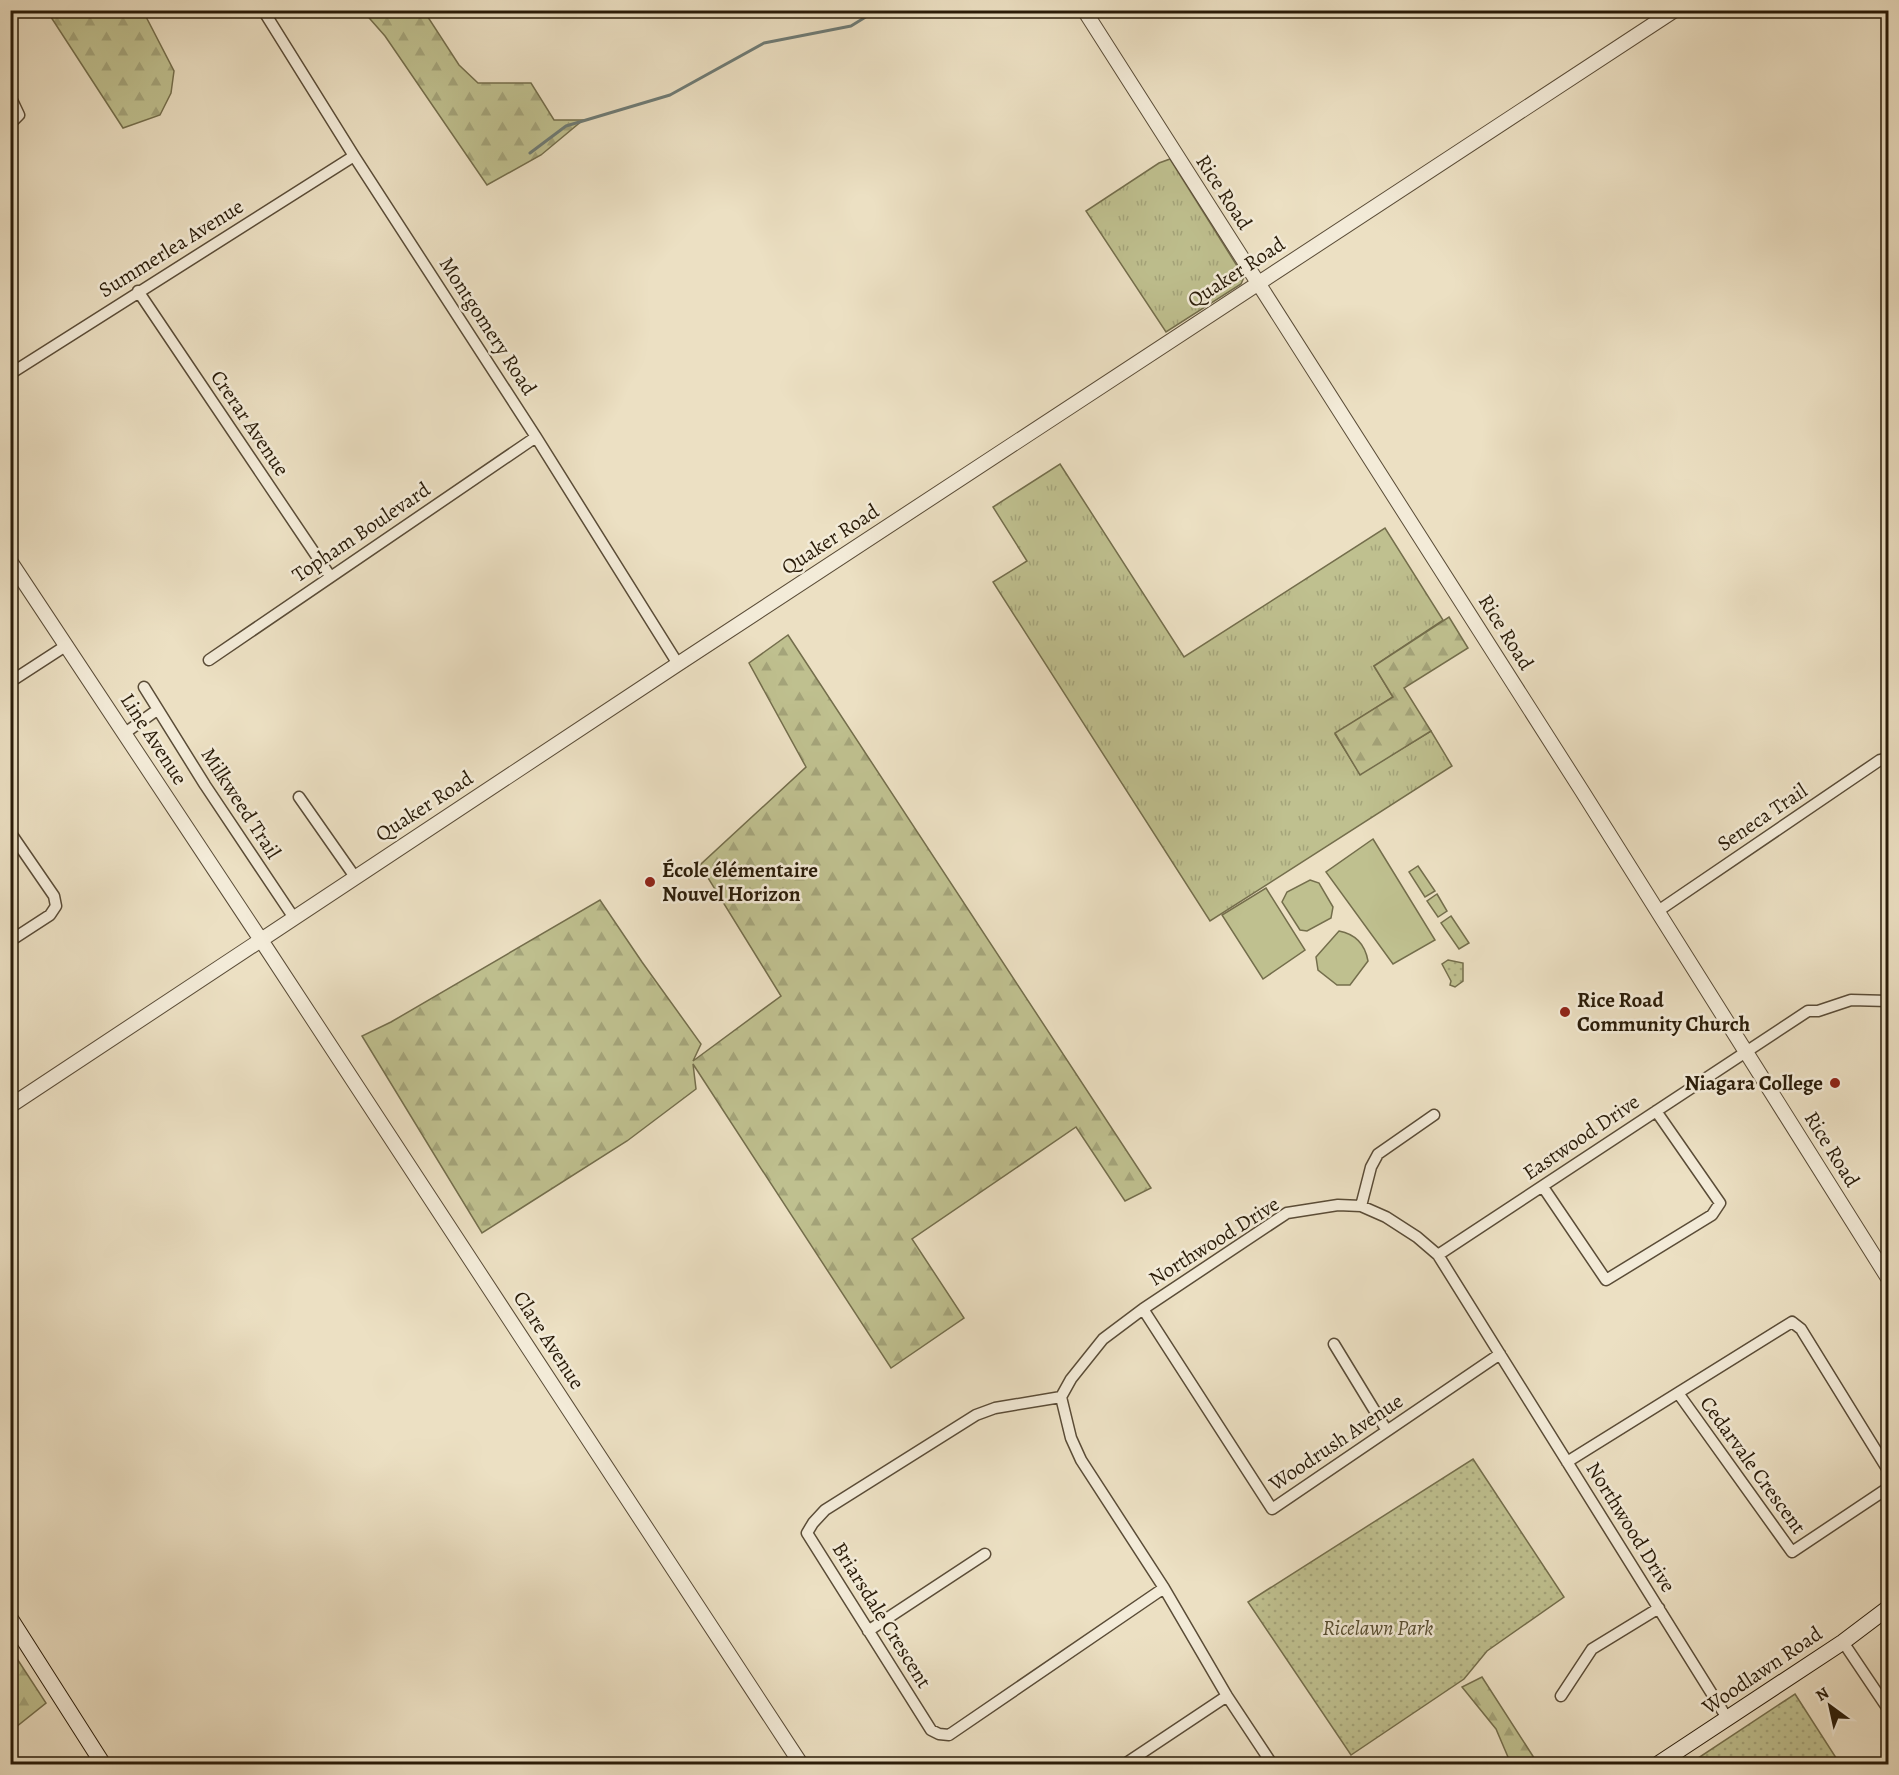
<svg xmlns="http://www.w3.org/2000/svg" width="1899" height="1775" font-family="Alegreya,serif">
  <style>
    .grass { fill: url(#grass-tufts); stroke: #746e4c; stroke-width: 1.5 }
    .forest { fill: url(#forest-firs); stroke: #746e4c; stroke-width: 1.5 }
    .park { fill: url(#park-dots); stroke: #746e4c; stroke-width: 1.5 }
    .pitch { fill: #bfc08f; stroke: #746e4c; stroke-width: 1.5 }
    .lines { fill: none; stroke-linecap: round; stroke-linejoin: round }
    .stream { stroke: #6e7b75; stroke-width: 3 }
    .minor-casing { stroke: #5a4c37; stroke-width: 13 }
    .tertiary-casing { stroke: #5a4c37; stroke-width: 16 }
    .secondary-casing { stroke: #291b08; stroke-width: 17 }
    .minor { stroke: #f3ebd8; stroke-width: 10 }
    .tertiary { stroke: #f3ebd8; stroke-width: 14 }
    .secondary { stroke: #f3ebd8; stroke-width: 15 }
    .poi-dot { fill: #8f2418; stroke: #f3ebd8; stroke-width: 2 }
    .labels { text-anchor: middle; stroke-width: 5; stroke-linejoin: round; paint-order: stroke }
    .street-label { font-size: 21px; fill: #291b08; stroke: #f3ebd8 }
    .poi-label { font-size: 21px; font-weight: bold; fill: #291b08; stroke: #f3ebd8; text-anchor: start }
    .park-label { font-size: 21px; font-style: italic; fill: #564d30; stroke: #f3ebd8 }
  </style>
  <defs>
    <pattern id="grass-tufts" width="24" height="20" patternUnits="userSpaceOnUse" patternTransform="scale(1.5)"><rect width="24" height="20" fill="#bfc08f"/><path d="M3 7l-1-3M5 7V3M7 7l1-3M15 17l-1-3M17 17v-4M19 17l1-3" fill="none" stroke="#a4a47a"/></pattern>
    <pattern id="forest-firs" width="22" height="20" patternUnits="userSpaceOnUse" patternTransform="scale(1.5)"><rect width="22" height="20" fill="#bfc08f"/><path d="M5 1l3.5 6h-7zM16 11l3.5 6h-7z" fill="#a4a47a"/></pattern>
    <pattern id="park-dots" width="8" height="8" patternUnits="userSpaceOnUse" patternTransform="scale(1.5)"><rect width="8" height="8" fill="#bfc08f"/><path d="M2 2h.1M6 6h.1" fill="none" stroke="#a4a47a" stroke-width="1.8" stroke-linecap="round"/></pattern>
  </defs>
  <rect width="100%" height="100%" fill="#ece0c3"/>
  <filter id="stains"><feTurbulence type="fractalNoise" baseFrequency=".00333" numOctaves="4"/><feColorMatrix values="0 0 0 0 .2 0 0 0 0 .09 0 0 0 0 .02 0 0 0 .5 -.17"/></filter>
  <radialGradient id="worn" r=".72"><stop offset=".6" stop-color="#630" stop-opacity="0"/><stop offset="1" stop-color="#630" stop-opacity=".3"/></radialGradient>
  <path class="grass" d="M 1170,159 L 1244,277 L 1241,284 L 1166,332 L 1086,211 L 1159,163 Z
    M 1060,464 L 1184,657 L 1385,528 L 1443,620 L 1374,666 L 1393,697 L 1335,734 L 1360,774 L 1431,731 L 1452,766 L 1210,921 L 993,582 L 1027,561 L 993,507 Z"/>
  <path class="forest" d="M 47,11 L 143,11 L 174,71 L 171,93 L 160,115 L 123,128 Z
    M 363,11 L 424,11 L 459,65 L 478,83 L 531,83 L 554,120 L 583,120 L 541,155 L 487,185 L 385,36 Z
    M 1449,617 L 1468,648 L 1404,688 L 1431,731 L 1360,775 L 1335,733 L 1393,697 L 1374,666 Z
    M 788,635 L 1151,1188 L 1125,1201 L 1076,1127 L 912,1239 L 964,1318 L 891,1368 L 693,1064 L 696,1089 L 627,1141 L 482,1233 L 362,1036 L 391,1022 L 600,900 L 642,962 L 701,1044 L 693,1061 L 781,996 L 700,865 L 806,767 L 749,663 Z
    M 10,1648 L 46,1703 L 11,1731 L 10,1731 Z
    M 1482,1677 L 1538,1764 L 1511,1764 L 1496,1729 L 1462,1687 Z"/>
  <path class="park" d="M 1448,960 L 1463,963 L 1463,981 L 1455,987 L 1450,985 L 1451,981 L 1442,964 Z
    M 1473,1459 L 1564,1597 L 1487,1651 L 1464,1679 L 1351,1755 L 1248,1602 Z
    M 1795,1694 L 1840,1764 L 1689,1764 Z"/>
  <path class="pitch" d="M 1373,839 L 1435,940 L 1393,964 L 1326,872 Z
    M 1418,866 L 1435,891 L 1425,897 L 1409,872 Z
    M 1310,880 L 1319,883 L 1333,907 L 1331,918 L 1307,931 L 1300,930 L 1282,902 L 1287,892 Z
    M 1266,888 L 1305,950 L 1263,979 L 1222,915 Z
    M 1437,894 L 1447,911 L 1438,917 L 1427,901 Z
    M 1451,916 L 1469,943 L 1459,949 L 1441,923 Z
    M 1339,931 C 1355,934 1365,944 1368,961 L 1350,985 L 1337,985 L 1318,970 L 1316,957 Z"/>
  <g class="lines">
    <path class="stream" d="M 530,153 L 566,126 L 670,95 L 764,43 L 851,26 L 877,10"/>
    <g class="minor-casing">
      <path id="minor" d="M 263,10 L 354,156 L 536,437 L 678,664
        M 10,96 L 19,115 L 10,124
        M 138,291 L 330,576
        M 10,374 L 354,156
        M 209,660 L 536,437
        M 10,682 L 67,645
        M 144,687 L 205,785 L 294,918
        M 125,733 L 157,710
        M 299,797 L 355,877
        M 10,832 L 54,896 L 56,906 L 50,915 L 10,941
        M 1658,911 L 1880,760 L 1888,758
        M 1543,1187 L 1606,1280 L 1712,1215 L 1720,1203 L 1656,1111
        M 1361,1206 L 1371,1167 L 1378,1154 L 1434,1115
        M 1438,1255 L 1808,1011 L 1818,1011 L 1851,1000 L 1888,1001
        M 1143,1309 L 1272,1509 L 1500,1354
        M 1334,1344 L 1387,1431
        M 1678,1393 L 1792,1552 L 1888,1488
        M 1061,1397 L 995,1408 L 976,1415 L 825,1510 L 813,1523 L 807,1533 L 931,1730 L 939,1734 L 949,1735 L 1164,1588
        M 1567,1462 L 1792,1322 L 1801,1329 L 1888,1470
        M 868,1631 L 985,1554
        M 1843,1642 L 1888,1709
        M 1561,1696 L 1592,1649 L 1659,1608
        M 1125,1764 L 1227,1696
        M 1272,1764 L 1227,1696 L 1164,1588 L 1081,1460 L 1071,1438 L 1061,1397 L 1071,1379 L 1103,1339 L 1143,1309 L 1287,1213 L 1338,1205 L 1361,1206 L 1386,1217 L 1417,1237 L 1438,1255 L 1727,1718"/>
    </g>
    <g class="tertiary-casing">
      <path id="tertiary" d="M 1084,10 L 1582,791 L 1888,1278
        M 10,561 L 261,940 L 801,1764
        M 10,1106 L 678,664 L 1675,10"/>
    </g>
    <g class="secondary-casing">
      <path id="secondary" d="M 10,1618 L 103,1764
        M 1658,1764 L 1843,1642 L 1888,1608"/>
    </g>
    <use href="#minor" class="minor"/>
    <use href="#tertiary" class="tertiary"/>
    <use href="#secondary" class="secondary"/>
  </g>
  <g class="poi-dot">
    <circle cx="650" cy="882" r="6"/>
    <circle cx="1565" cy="1012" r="6"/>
    <circle cx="1835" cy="1083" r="6"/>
  </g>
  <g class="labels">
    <g class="street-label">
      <text transform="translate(1224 192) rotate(57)" y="7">Rice Road</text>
      <text transform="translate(171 248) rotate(-32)" y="7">Summerlea Avenue</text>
      <text transform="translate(1236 272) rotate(-33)" y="7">Quaker Road</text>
      <text transform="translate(488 326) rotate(57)" y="7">Montgomery Road</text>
      <text transform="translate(250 423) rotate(56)" y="7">Crerar Avenue</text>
      <text transform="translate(361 532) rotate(-34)" y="7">Topham Boulevard</text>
      <text transform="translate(830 539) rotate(-33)" y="7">Quaker Road</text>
      <text transform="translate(1506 632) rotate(58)" y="7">Rice Road</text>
      <text transform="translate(154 739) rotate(57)" y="7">Line Avenue</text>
      <text transform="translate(241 803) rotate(57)" y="7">Milkweed Trail</text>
      <text transform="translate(424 806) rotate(-33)" y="7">Quaker Road</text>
      <text transform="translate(1762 817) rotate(-34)" y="7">Seneca Trail</text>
      <text transform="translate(1581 1137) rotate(-34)" y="7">Eastwood Drive</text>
      <text transform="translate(1832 1149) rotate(58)" y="7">Rice Road</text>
      <text transform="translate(1214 1241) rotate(-32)" y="7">Northwood Drive</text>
      <text transform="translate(549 1340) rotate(57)" y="7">Clare Avenue</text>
      <text transform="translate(1336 1442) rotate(-34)" y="7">Woodrush Avenue</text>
      <text transform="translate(1753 1465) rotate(54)" y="7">Cedarvale Crescent</text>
      <text transform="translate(1631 1527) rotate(58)" y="7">Northwood Drive</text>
      <text transform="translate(882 1615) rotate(58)" y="7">Briarsdale Crescent</text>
      <text transform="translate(1762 1670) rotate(-34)" y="7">Woodlawn Road</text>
    </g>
    <g class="poi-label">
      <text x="662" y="877">École élémentaire<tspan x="662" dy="24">Nouvel Horizon</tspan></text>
      <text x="1577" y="1007">Rice Road<tspan x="1577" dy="24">Community Church</tspan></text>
      <text x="1823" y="1090" text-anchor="end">Niagara College</text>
    </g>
    <g class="park-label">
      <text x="1378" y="1635">Ricelawn Park</text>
    </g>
  </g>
  <rect width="1899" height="1775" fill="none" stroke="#ece0c3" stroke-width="36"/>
  <rect x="12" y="12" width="1875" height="1751" fill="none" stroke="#291b08" stroke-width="3"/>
  <rect x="18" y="18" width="1863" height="1739" fill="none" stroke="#291b08" stroke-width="1.5"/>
  <g transform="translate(1830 1706) rotate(327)" stroke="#f3ebd8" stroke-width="4.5" paint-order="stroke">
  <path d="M0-4.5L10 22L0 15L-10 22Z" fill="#291b08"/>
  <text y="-9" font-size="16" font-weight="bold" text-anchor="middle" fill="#291b08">N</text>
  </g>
  <rect width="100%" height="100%" filter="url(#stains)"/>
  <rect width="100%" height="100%" fill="url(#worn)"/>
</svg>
